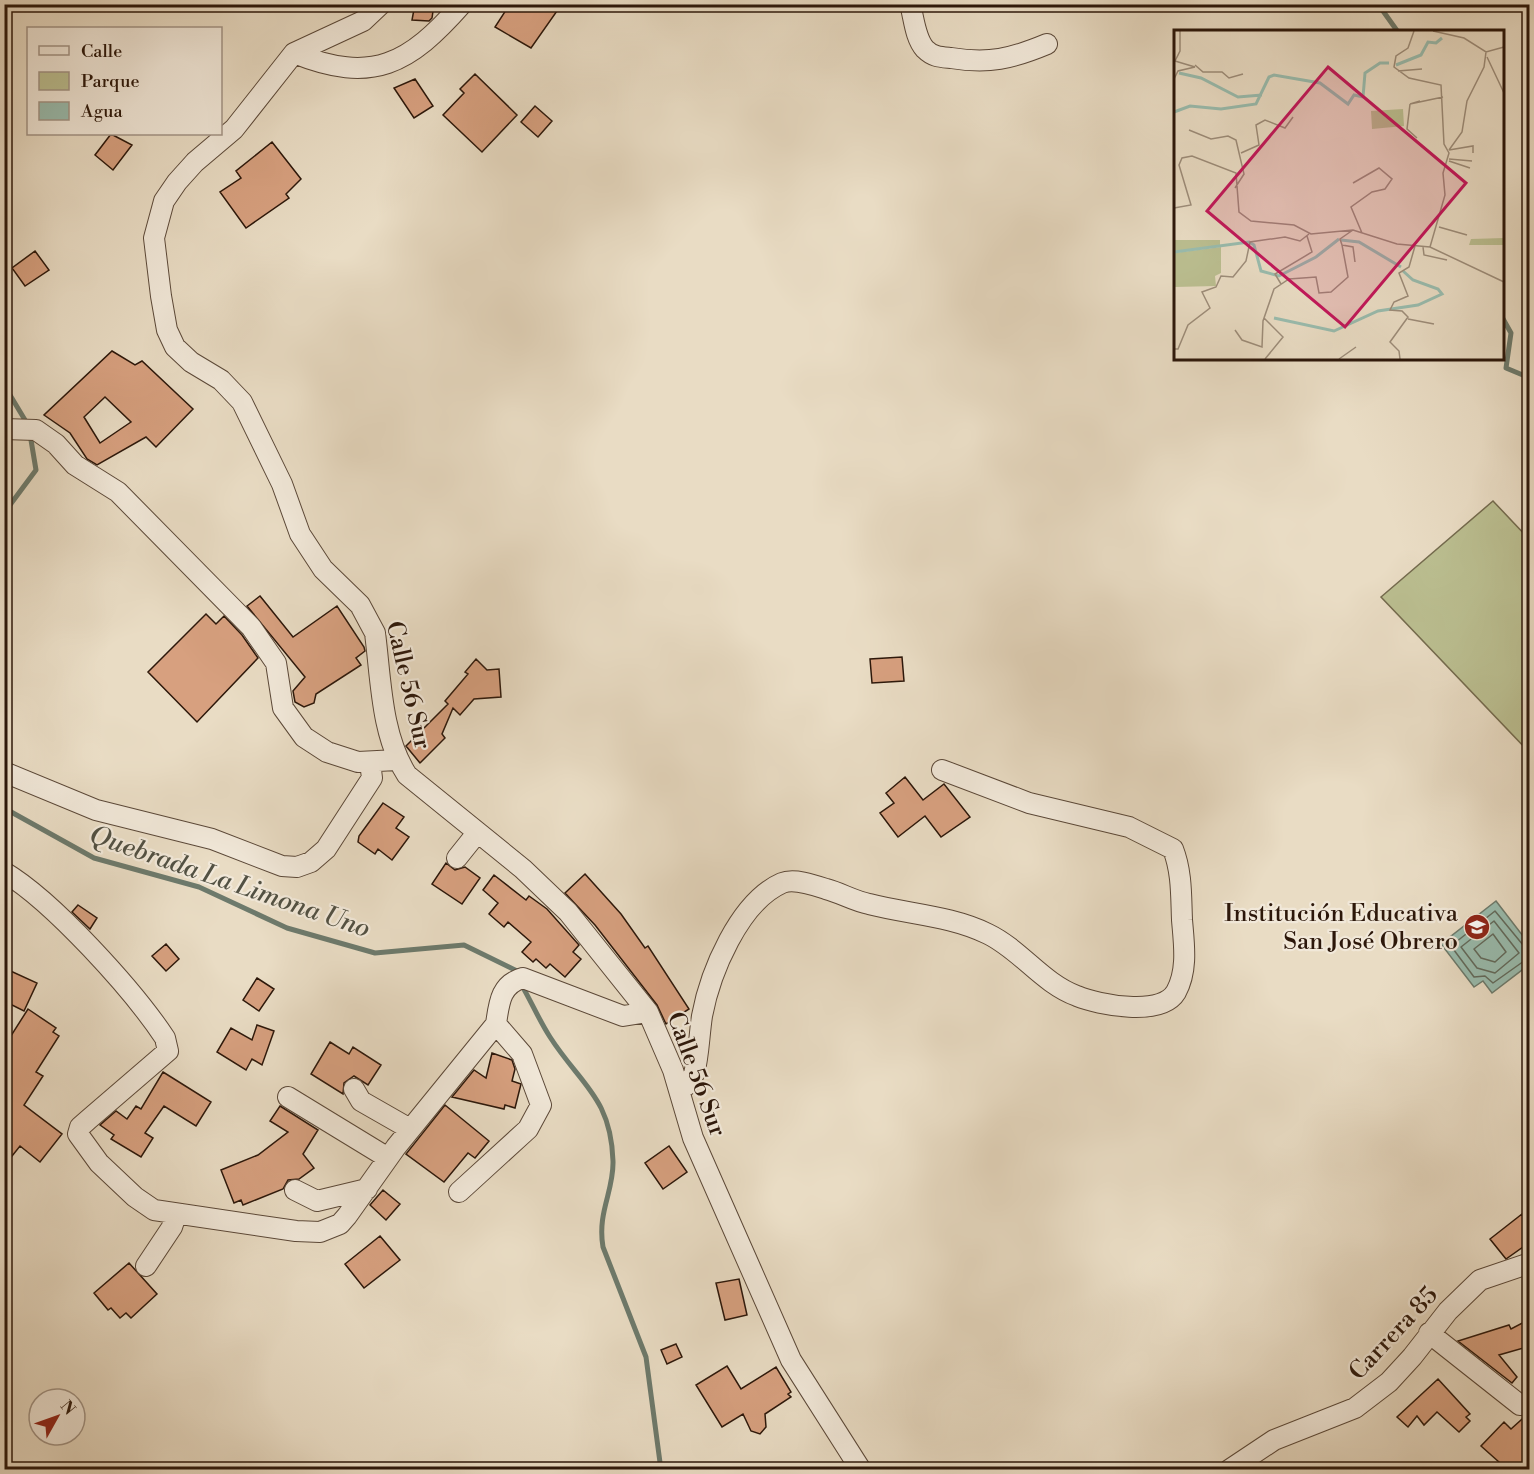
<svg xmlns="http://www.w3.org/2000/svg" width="1534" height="1474" font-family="'Libre Bodoni',serif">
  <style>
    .green { fill: #bbbf91; stroke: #746b4e; stroke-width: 1.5 }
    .water { fill: #99bcae; stroke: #6d7a6c; stroke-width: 1.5 }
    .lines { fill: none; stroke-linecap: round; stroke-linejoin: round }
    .shore { stroke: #626a5c; stroke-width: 1.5 }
    .stream { stroke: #6d7a6c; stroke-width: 5 }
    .building { fill: #d7a07f; stroke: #2c170a; stroke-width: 1.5; fill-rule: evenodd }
    .minor-casing { stroke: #5b4838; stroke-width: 22 }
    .minor { stroke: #f1e8d9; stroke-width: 20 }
    .labels { text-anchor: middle; stroke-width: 4.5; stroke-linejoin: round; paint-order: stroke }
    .street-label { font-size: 24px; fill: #2c170a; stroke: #f1e8d9 }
    .poi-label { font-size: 24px; fill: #2c170a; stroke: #f1e8d9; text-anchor: end }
    .water-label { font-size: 26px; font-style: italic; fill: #525143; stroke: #f1e8d9 }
    .inset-river { fill: none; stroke: #99bcae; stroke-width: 3 }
    .inset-road { fill: none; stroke: #9d8d7a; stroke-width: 1.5 }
    .view { fill: #c2185b; fill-opacity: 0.15; stroke: #c2185b; stroke-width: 3 }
    .inset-edge { fill: none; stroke: #2c170a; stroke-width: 3 }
  </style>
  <rect width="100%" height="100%" fill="#e9dcc4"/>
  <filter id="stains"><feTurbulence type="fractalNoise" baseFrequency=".00333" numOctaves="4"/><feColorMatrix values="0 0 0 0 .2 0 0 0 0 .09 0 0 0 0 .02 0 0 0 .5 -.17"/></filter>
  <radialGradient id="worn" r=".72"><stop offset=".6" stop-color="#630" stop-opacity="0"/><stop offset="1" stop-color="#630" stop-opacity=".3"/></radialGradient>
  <path class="green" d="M 1493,501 L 1529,539 L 1529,752 L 1381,597 Z"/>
  <path class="water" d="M 1496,901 L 1529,944 L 1530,964 L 1492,993 L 1483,981 L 1474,987 L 1441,944 Z"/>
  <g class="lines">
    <path class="shore" d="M 1494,921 L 1519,953 L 1495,973 L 1477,968 L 1461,947 Z
      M 1493,934 L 1506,952 L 1495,962 L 1481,958 L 1474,949 Z
      M 1530,947 L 1523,945 L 1495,911 L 1451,946 L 1474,977 L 1485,976 L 1493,983 L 1524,961 L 1530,960"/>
    <path class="stream" d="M 1378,4 L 1398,32
      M 1502,317 L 1511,333 L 1506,368 L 1530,378
      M 4,385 L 28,425
      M 4,513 L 36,470 L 30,434
      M 4,808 L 94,858 L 199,887 L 287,928 L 375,953 L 464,945 L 517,971
      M 521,984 C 531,1001 539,1020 550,1037 C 580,1084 611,1097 613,1161 C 614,1191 597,1212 603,1247 L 646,1357 L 661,1470"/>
  </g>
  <path class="building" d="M 415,4 L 434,4 L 432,18 L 429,21 L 412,20 Z
    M 510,4 L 547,4 L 557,11 L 531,48 L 495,27 Z
    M 475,74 L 517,115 L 482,152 L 443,115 L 464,93 L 460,89 Z
    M 415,79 L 433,106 L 414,118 L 394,88 Z
    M 535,106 L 552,121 L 538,137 L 521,122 Z
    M 111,134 L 132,145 L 113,170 L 95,155 Z
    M 272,142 L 301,179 L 286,194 L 289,198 L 246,228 L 220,192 L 241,178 L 236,171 Z
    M 35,251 L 49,270 L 25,286 L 12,268 Z
    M 112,351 L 135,365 L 142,361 L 193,409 L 156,447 L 146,437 L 97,465 L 87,459 L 70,433 L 44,415 ZM 105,397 L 131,422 L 100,443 L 84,417 Z
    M 260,596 L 293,637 L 337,606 L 364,647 L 365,651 L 356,658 L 361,665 L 316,694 L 314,703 L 304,707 L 295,702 L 293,691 L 305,677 L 247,606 Z
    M 206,614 L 216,624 L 224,616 L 242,635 L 258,658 L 197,722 L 148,672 Z
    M 902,657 L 904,681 L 872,683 L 870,659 Z
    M 476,659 L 487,670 L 499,669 L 501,697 L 474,699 L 460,715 L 453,708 L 442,734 L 445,738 L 420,763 L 406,746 L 448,704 L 445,701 L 468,674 L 465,672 Z
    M 905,777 L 923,800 L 944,784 L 970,817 L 941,837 L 925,816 L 898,837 L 880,813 L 894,803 L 886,793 Z
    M 383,803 L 404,817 L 396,828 L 409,837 L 392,860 L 378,849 L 375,854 L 358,842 L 359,836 Z
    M 446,863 L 455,870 L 465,867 L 480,878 L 462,904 L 432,884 Z
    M 585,874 L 621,914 L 645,948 L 648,946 L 689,1009 L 666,1024 L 657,1005 L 595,925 L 565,893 Z
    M 494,875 L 526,900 L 529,896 L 547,909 L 579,945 L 573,952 L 581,959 L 565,977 L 550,964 L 546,968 L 536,959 L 533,962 L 522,952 L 531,942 L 508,922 L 504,927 L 489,914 L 498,903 L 483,890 Z
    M 78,905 L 97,918 L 90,929 L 72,912 Z
    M 166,944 L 179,959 L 166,971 L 152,956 Z
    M 4,968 L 37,983 L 24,1011 L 4,1001 Z
    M 257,978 L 274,989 L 259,1011 L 243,1000 Z
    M 28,1009 L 56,1028 L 53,1032 L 59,1036 L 36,1072 L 43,1076 L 24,1105 L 62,1134 L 40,1162 L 20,1146 L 4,1166 L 4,1036 L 9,1039 Z
    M 257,1025 L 274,1031 L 262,1065 L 252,1059 L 246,1070 L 217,1052 L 231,1028 L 252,1040 Z
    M 330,1042 L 349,1054 L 353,1047 L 381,1065 L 368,1085 L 354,1076 L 344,1083 L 343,1094 L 311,1074 Z
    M 492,1053 L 512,1060 L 515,1069 L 512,1081 L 521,1084 L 515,1108 L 505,1105 L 504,1109 L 452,1097 L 474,1070 L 486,1078 Z
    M 163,1072 L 211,1102 L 196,1126 L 164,1106 L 145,1133 L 153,1138 L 141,1157 L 111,1139 L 114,1135 L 100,1125 L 116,1111 L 127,1119 L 136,1106 L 141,1109 Z
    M 445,1105 L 489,1141 L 475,1158 L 468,1153 L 444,1182 L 406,1154 Z
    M 280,1106 L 318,1130 L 303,1154 L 314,1168 L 299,1179 L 288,1180 L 283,1189 L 243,1205 L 241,1200 L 234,1203 L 221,1170 L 258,1155 L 288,1132 L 270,1121 Z
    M 669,1146 L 687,1172 L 663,1189 L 645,1163 Z
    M 383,1190 L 400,1204 L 386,1220 L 370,1205 Z
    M 1522,1214 L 1530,1224 L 1530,1242 L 1506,1259 L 1490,1239 Z
    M 380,1236 L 400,1260 L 364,1288 L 345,1264 Z
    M 129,1263 L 157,1294 L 131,1318 L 126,1313 L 120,1318 L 111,1308 L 108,1310 L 94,1293 Z
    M 739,1279 L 747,1315 L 725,1320 L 716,1283 Z
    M 1530,1319 L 1530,1346 L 1499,1355 L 1517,1377 L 1512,1383 L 1458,1341 L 1509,1325 L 1511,1329 Z
    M 676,1344 L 682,1357 L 667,1364 L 661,1350 Z
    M 727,1366 L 741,1389 L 776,1367 L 791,1392 L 788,1394 L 791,1397 L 765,1414 L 766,1427 L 760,1434 L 751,1431 L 743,1414 L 722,1427 L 696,1385 Z
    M 1438,1379 L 1470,1414 L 1466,1417 L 1470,1421 L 1459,1432 L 1437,1412 L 1424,1425 L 1417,1416 L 1408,1427 L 1397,1417 Z
    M 1530,1412 L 1530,1470 L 1508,1470 L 1481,1446 L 1504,1422 L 1511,1429 Z"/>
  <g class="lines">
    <g class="minor-casing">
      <path id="minor" d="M 381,4 L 363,21 L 294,53 L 234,129 L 195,162 L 177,182 L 164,201 L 154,238 L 161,296 L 167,330 L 175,347 L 191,362 L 221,380 L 242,402 L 282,484 L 300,534 L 323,569 L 360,605 L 375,633 C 381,679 381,735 407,775 L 523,869 L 568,912 L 648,1012 L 673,1070 L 693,1138 L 791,1360 L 861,1470
        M 910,4 C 914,18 915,38 925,49 C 933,57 940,57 951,58 C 989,64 1011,59 1047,44
        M 294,53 C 373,85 409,64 462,4
        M 4,429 L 36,430 L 56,444 L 75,465 L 118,492 L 251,627 L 276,663 L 283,708 L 304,737 L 327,752 L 358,762 L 397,760
        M 4,772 L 96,810 L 212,839 L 282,866 L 297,867 L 311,862 L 326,849 L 372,778 L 370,762
        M 457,858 L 477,833
        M 4,872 C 53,901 134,991 165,1038 L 168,1051 L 89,1119 L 80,1127 L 78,1134 L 99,1163 L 135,1197 L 154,1210 L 296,1231 L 320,1232 L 340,1224 L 347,1216 L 396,1147 L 496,1024 L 522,1054 L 541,1105 L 528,1129 L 459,1192
        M 496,1024 C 499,1004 500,984 523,978 L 623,1016 L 648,1012
        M 354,1089 L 361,1101 L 410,1129
        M 679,1090 L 687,1085 L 694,1074 C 699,1055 699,1036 702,1016 C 710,973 739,902 782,883 C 794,878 814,885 826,889 C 841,893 854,901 869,904 C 908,914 952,916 988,934 C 1021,950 1042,983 1077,996 C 1099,1005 1161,1017 1176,992 C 1188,970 1184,944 1182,920 C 1181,896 1182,872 1173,849 L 1129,827 L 1029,803 L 942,770
        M 288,1097 L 388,1158
        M 295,1190 L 317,1201 L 367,1189
        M 146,1266 L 172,1227 L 176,1215
        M 1429,1333 L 1520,1405
        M 1229,1470 L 1274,1440 L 1355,1408 L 1389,1382 L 1412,1357 L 1448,1311 L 1480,1280 L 1530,1263"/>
    </g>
    <use href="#minor" class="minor"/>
  </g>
  <defs>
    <g id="school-disc" transform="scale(1.35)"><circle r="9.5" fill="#8f2418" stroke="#f1e8d9"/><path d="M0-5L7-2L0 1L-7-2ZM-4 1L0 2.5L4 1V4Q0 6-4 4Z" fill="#fff"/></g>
  </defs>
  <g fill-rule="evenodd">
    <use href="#school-disc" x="1477" y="927"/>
  </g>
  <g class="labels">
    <g class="street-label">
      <text transform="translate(409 685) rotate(77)" y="8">Calle 56 Sur</text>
      <text transform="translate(697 1074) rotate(70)" y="8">Calle 56 Sur</text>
      <text transform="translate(1393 1333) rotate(-47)" y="8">Carrera 85</text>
    </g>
    <g class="poi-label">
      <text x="1458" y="921">Institución Educativa<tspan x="1458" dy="28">San José Obrero</tspan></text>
    </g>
    <g class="water-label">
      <text transform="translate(230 881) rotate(19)" y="9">Quebrada La Limona Uno</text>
    </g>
  </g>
  <g transform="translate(1174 30)">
    <rect width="330" height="330" fill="#e9dcc4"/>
    <path d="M 229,79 L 230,96 L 198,99 L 197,81 ZM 330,208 L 330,215 L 295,215 L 297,209 ZM 0,210 L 46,210 L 46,216 L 0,221 ZM 47,217 L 47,243 L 41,246 L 42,256 L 0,257 L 0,223 Z" fill="#bbbf91"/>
    <path class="inset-river" d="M 222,35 L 247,25 L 254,12 L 262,13 L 268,8M 5,43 L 27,48 L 64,67 L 88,65M 0,82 L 16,76 L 47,79 L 82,74 L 95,47 L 100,45 L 146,53 L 174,74 L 180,65 L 189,67 L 191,43 L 206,33 L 215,33M 167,210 L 185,212 L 227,237M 0,222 L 75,212 L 80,215 L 87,241 L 105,246 L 142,227 L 165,209M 100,288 L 160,301 L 204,281 L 244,275 L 268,264 L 264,259 L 239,250 L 229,241"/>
    <path class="inset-road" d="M 6,1 L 6,21 L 1,31 L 21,37M 240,1 L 234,18 L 222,26 L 220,37 L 235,48 L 267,55 L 270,114 L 275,123 L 269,143 L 271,165 L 256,217M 259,1 L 290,8 L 312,22 L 330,17M 313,27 L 330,63M 21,35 L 29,42 L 48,42 L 55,48 L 69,44M 224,41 L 248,39M 0,49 L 4,41 L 21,37M 246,71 L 236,74 L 269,67M 236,74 L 233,99 L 243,108M 15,100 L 37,109 L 54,106 L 62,110 L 70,144 L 61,158M 275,120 L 288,102 L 293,71 L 310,37 L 312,22M 275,120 L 299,116 L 299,123M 67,123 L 85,115 L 82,95 L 91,90 L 111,98 L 119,87M 275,129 L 298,131M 275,131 L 296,138M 179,153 L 205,138 L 218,149 L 211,159 L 198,162 L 177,177 L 188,203M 0,178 L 17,175 L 5,135 L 8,128 L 18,126 L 62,143 L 65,182 L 77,191 L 120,195 L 137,204 L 179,200 L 223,214 L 256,217 L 330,252M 265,197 L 293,205M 168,215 L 166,209 L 179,200M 249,217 L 250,225 L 273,230M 107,254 L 101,244 L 138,222 L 133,206M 90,288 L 109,307 L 91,329M 234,289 L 260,294M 61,300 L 68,310 L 88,317 L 89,291 L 100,259 L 115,249 L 142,247 L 145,263 L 157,262 L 174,247 L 168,215 L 179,217 L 181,232M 0,319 L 4,319 L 14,295 L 36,278 L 28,262 L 42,257 L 47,246 L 59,247 L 72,231 L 76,212 L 111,207 L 126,211 L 135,204M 165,329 L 182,317M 226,329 L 225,321 L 216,312 L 234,287 L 228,281 L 216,280 L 220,272 L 234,266 L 225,243 L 235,237 L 241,216"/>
    <path class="view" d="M 154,37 L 292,153 L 171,297 L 33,181 Z"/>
    <rect width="330" height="330" class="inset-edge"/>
  </g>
  <rect width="1534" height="1474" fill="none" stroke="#e9dcc4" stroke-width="24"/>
  <rect x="6" y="6" width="1522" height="1462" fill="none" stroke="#2c170a" stroke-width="3"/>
  <rect x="12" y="12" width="1510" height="1450" fill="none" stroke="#2c170a" stroke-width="1.5"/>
  <rect x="27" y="27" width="195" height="108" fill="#f1e8d9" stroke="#a29486" stroke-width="1.5"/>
  <rect x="39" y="46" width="30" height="9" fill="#f1e8d9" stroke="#a29486" stroke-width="1.5"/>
  <text x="81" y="57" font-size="18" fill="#2c170a">Calle</text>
  <rect x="39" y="72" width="30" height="18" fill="#bbbf91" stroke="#a29486" stroke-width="1.5"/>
  <text x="81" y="87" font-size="18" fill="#2c170a">Parque</text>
  <rect x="39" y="102" width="30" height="18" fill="#99bcae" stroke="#a29486" stroke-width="1.5"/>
  <text x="81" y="117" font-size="18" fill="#2c170a">Agua</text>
  <g transform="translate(57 1417) rotate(50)"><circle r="28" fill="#f1e8d9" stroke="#a29486" stroke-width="1.5"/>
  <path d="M0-4.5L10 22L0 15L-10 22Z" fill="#8f2418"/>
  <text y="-9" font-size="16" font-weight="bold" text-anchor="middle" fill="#2c170a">N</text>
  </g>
  <rect width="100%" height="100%" filter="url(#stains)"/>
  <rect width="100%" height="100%" fill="url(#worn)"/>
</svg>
